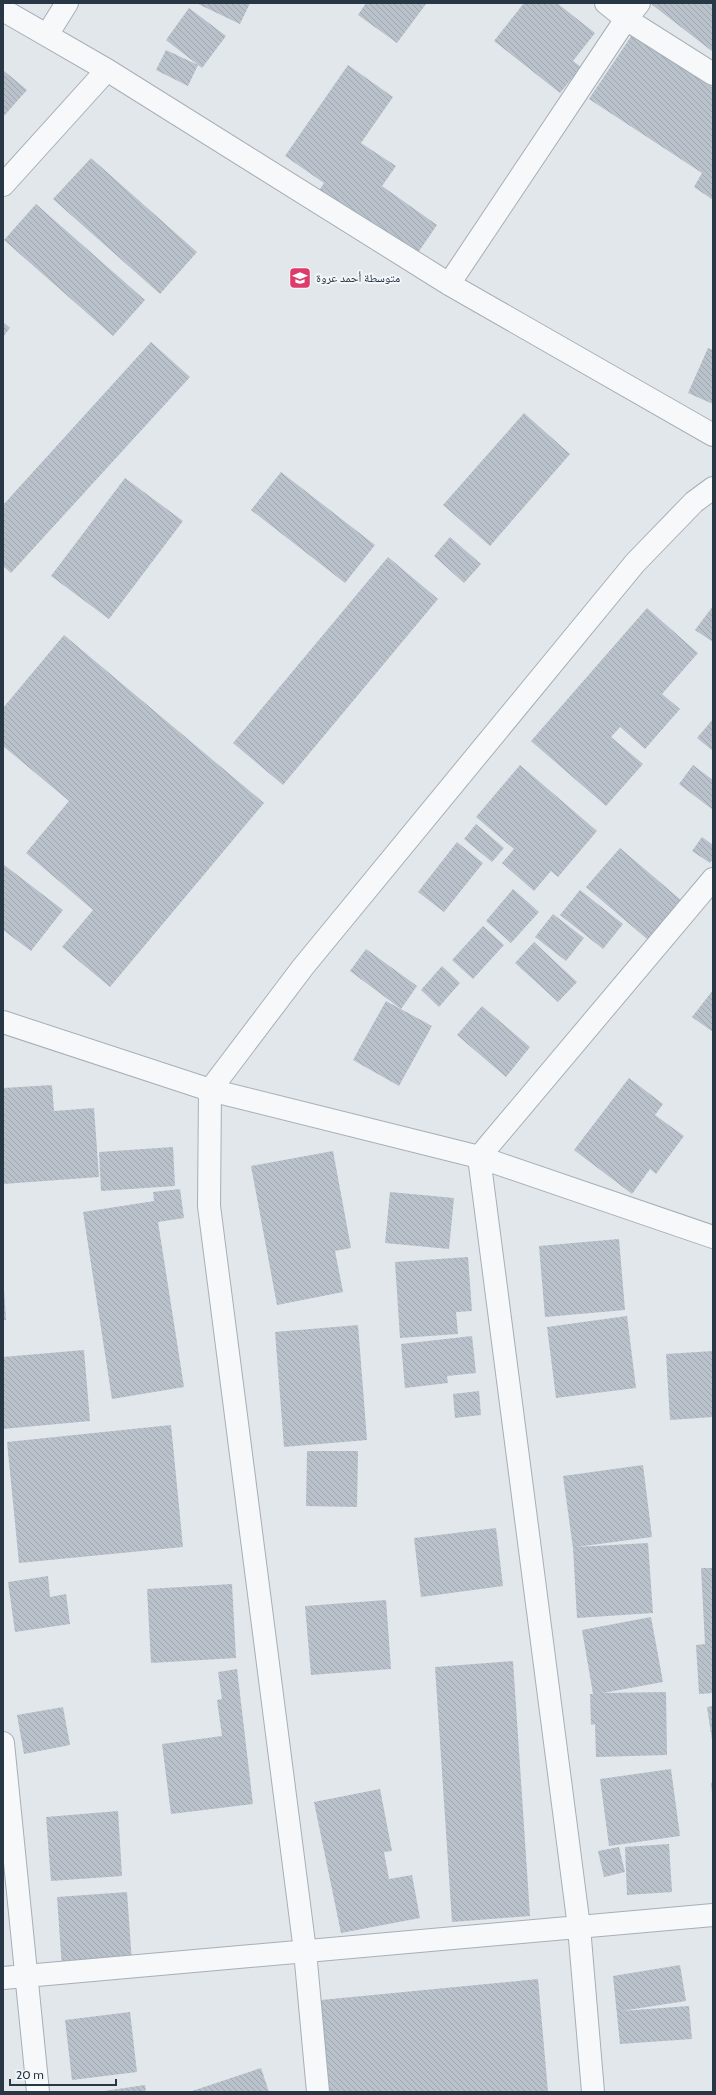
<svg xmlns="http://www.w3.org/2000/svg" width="716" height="2095" font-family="Cabin,'Noto Naskh Arabic',sans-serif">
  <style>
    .building { fill: url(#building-back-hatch) }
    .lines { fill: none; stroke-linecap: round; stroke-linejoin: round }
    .street-casing { stroke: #a6afb7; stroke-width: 24 }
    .street { stroke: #f6f8fa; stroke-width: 22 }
    .labels { text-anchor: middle; stroke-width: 4; stroke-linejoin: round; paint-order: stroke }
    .poi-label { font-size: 12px; fill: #283746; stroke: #f2f6f9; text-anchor: start }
  </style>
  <defs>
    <pattern id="building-back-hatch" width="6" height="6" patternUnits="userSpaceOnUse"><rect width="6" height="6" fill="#b9c1cb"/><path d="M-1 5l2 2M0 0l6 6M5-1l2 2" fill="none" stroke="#9fa6b0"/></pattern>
  </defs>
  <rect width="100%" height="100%" fill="#e2e7ec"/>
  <path class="building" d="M 196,3 L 250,3 L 240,24 Z
    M 366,3 L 425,3 L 426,4 L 397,43 L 358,15 Z
    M 524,3 L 557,3 L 595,33 L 573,61 L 581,67 L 560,93 L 494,41 Z
    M 650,3 L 713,3 L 713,52 Z
    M 189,8 L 226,36 L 202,68 L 166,40 Z
    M 632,35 L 713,88 L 713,200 L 694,187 L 702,173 L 589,99 Z
    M 166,50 L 198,65 L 188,86 L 156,70 Z
    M 348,65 L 393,97 L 361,143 L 396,166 L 382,186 L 437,225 L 413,260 L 317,194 L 324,183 L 285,156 Z
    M 3,70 L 27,90 L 3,117 Z
    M 91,158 L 197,252 L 160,294 L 53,199 Z
    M 36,204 L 145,300 L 113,336 L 4,240 Z
    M 3,322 L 10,328 L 3,337 Z
    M 151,342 L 190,377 L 11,573 L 3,566 L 3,505 Z
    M 708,348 L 713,350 L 713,404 L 688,393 Z
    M 524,413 L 570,454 L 490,546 L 443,505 Z
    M 281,472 L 375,545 L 345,583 L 251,510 Z
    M 125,478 L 183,521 L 109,619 L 51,576 Z
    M 450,537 L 481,564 L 464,583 L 434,556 Z
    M 388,557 L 438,599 L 283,785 L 233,743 Z
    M 713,606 L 713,642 L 695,630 Z
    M 647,608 L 698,653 L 662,694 L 680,709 L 645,749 L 620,727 L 611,737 L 643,764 L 606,806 L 531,741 Z
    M 64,635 L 264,803 L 110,987 L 62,947 L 93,910 L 26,853 L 69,801 L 3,746 L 3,708 Z
    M 713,719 L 713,751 L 697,738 Z
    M 520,765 L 597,831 L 558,877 L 551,871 L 534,891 L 502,863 L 514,849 L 476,817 Z
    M 693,765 L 713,780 L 713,810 L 679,784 Z
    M 476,824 L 504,848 L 492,862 L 464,839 Z
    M 702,837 L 713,845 L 713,859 L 710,863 L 692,851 Z
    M 457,842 L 483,863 L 444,912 L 418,892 Z
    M 620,848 L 695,912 L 661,951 L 586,887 Z
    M 3,864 L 63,910 L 31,951 L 3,930 Z
    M 513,889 L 539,912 L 511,943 L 486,921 Z
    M 580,890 L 623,924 L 603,949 L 560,915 Z
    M 553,914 L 584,938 L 566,961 L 535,937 Z
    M 483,926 L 504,945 L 473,979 L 452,960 Z
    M 534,942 L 577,982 L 558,1002 L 515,963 Z
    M 366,949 L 417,986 L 401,1009 L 350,971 Z
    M 442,966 L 460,983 L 439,1007 L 421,990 Z
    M 713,990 L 713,1032 L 692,1017 Z
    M 386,1001 L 432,1026 L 399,1086 L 353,1060 Z
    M 482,1006 L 530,1047 L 506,1077 L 457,1035 Z
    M 629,1078 L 663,1104 L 655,1115 L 684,1136 L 656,1174 L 650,1169 L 632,1194 L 574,1150 Z
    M 52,1085 L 54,1111 L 94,1108 L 99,1177 L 3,1184 L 3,1088 Z
    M 173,1147 L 175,1186 L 101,1191 L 99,1152 Z
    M 333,1151 L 351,1248 L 335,1251 L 343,1292 L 277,1305 L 251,1166 Z
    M 180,1189 L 184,1218 L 158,1222 L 184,1387 L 112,1399 L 83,1212 L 154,1201 L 153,1192 Z
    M 390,1192 L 454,1198 L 449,1249 L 385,1243 Z
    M 619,1239 L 625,1310 L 545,1317 L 539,1246 Z
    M 468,1257 L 472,1311 L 456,1312 L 458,1334 L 400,1338 L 395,1262 Z
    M 3,1289 L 4,1289 L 6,1320 L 3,1320 Z
    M 627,1316 L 636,1388 L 556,1398 L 547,1327 Z
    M 358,1325 L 367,1440 L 284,1447 L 275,1332 Z
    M 472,1336 L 476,1373 L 447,1376 L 448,1383 L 405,1388 L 401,1344 Z
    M 84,1350 L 90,1421 L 3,1429 L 3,1357 Z
    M 713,1351 L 713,1417 L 670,1420 L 666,1354 Z
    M 479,1391 L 481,1415 L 455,1418 L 453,1394 Z
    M 171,1425 L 183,1547 L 19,1563 L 7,1442 Z
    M 307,1451 L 358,1451 L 357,1507 L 306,1506 Z
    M 643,1465 L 652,1537 L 576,1547 L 648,1543 L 653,1613 L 577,1618 L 573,1548 L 563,1476 Z
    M 496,1528 L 503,1586 L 421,1597 L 414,1538 Z
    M 701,1568 L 713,1568 L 713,1693 L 699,1694 L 696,1645 L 705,1644 Z
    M 48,1576 L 50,1597 L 66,1594 L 70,1624 L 15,1632 L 8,1582 Z
    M 232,1584 L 236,1658 L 151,1663 L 147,1589 Z
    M 386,1600 L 391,1669 L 311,1675 L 305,1606 Z
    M 651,1617 L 663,1682 L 603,1693 L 666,1692 L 667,1755 L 596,1757 L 595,1724 L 591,1725 L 590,1694 L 593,1694 L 582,1630 Z
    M 513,1661 L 530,1916 L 452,1922 L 435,1667 Z
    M 237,1669 L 253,1804 L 171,1814 L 162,1744 L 222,1736 L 217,1700 L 222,1699 L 218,1672 Z
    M 713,1706 L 713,1740 L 712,1740 L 707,1707 Z
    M 63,1707 L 70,1745 L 24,1754 L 17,1715 Z
    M 671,1769 L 680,1836 L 609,1846 L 600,1779 Z
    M 713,1782 L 713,1793 L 712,1793 L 711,1783 Z
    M 380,1789 L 392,1851 L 384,1852 L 389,1879 L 412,1875 L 420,1918 L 341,1933 L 314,1802 Z
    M 118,1811 L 122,1876 L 51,1881 L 46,1817 Z
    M 669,1844 L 672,1892 L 627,1895 L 625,1847 Z
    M 619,1847 L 625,1872 L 604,1877 L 598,1851 Z
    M 127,1892 L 132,1963 L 62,1968 L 57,1897 Z
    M 680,1965 L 686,2001 L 621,2011 L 689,2006 L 692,2039 L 620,2044 L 613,1976 Z
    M 538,1979 L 548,2092 L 329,2092 L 321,2000 Z
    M 130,2012 L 137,2072 L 72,2080 L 65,2020 Z
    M 261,2068 L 269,2092 L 189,2092 Z
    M 145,2085 L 146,2092 L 104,2092 L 104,2091 Z"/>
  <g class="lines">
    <g class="street-casing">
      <path id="street" d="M 606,3 L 626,19 L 713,74
        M 3,10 L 107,70 L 449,284 L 713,435
        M 47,35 L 67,3
        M 3,185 L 107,70
        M 449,284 L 626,19 L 639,3
        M 3,1022 L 210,1090 L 479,1157 L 713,1237
        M 3,1743 L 38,2092
        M 3,1978 L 713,1915
        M 318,2092 L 305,1951 L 209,1206 L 210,1090 L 303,967 L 635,563 L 694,502 L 713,488
        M 593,2092 L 579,1927 L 479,1157 L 713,879"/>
    </g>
    <use href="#street" class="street"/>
  </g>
  <defs>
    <g id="school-square" transform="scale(1.15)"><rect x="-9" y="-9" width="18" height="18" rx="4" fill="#de3b6a" stroke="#f2f6f9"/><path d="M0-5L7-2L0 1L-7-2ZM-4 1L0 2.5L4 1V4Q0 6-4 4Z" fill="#fff"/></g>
  </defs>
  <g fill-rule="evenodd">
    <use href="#school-square" x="300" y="278"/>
  </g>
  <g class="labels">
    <g class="poi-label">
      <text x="316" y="282">متوسطة أحمد عروة</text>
    </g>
  </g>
  <rect width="716" height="2095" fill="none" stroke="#283746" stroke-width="8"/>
  <path d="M10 2079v6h106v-6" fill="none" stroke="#283746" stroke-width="2"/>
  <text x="16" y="2079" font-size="12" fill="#283746" stroke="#f2f6f9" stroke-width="3" paint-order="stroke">20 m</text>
</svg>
